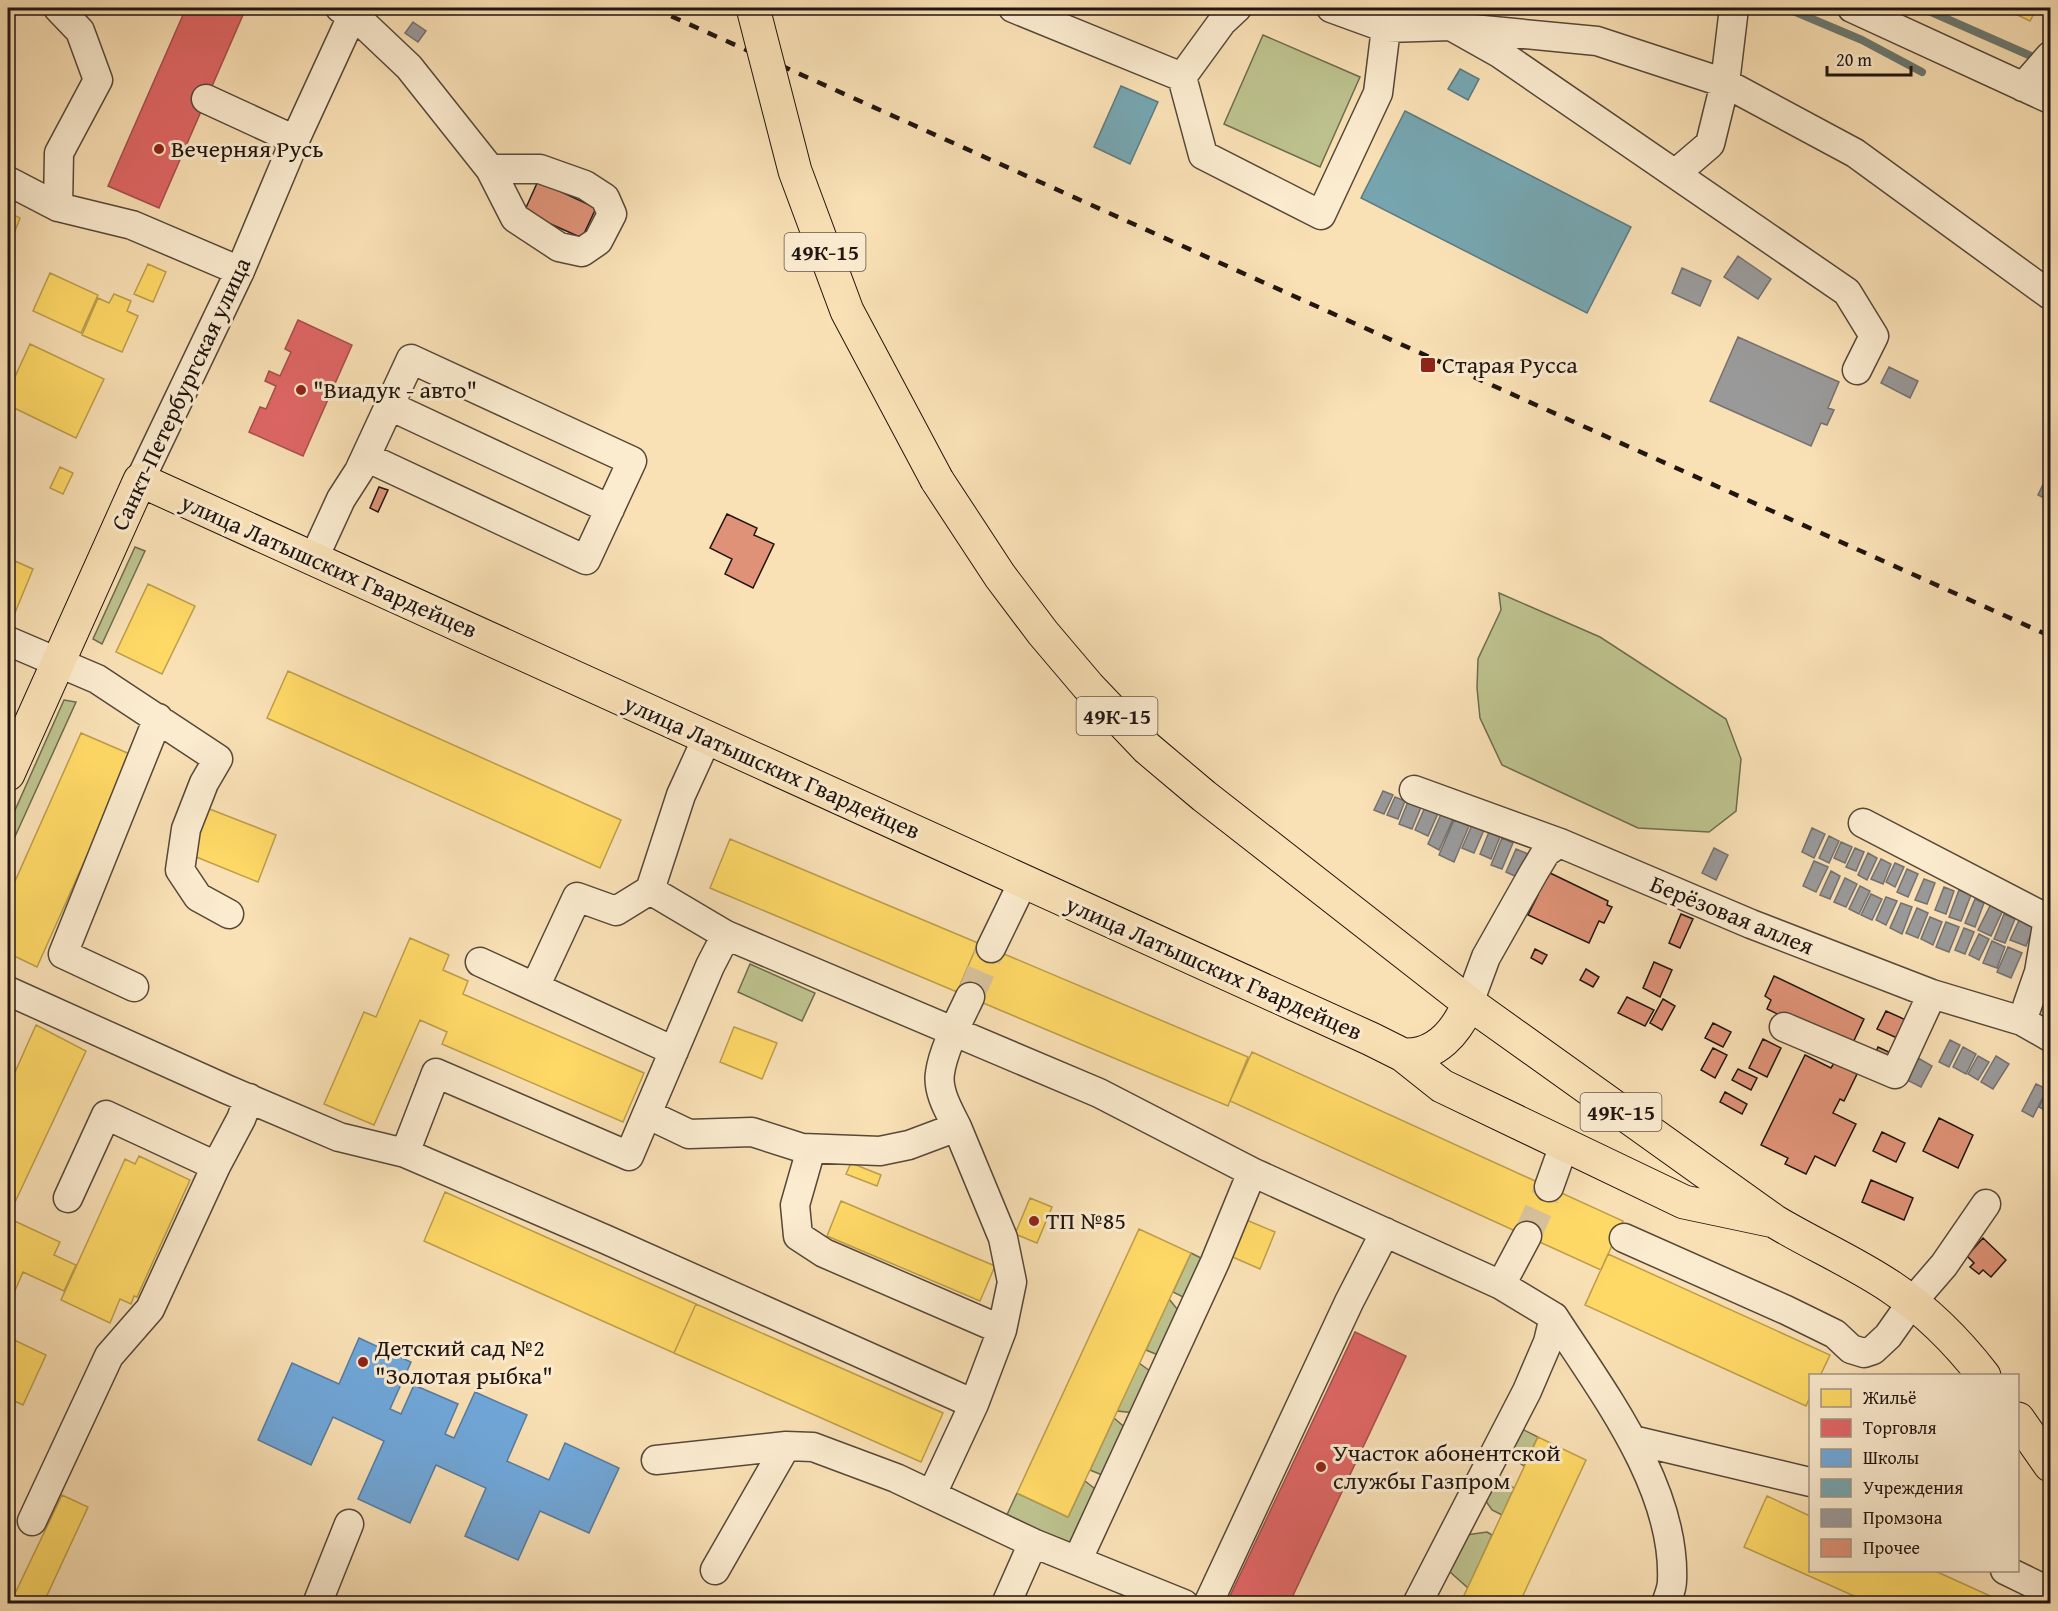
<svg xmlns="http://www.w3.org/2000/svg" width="2058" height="1611" font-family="'Gentium Book Plus',serif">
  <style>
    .green { fill: #bdc28e; stroke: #6e6c4f; stroke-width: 1.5 }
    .homes { fill: #ffd966; stroke: #bc9e4c; stroke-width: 1.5 }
    .shops { fill: #e06666; stroke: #a64e4c; stroke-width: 1.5 }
    .schools { fill: #6fa8dc; stroke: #577c9f; stroke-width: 1.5 }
    .public { fill: #76a5af; stroke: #5c7a7f; stroke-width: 1.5 }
    .industry { fill: #999; stroke: #757170; stroke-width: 1.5 }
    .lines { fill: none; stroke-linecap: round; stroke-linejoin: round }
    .stream { stroke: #6c7972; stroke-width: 8 }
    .building { fill: #df9277; stroke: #201510; stroke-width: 1.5 }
    .minor-tunnel { stroke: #d8c29c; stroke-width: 28; stroke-dasharray: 28 14; stroke-linecap: butt }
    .minor-casing { stroke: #564839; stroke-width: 31 }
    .major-casing { stroke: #201510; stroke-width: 35 }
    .minor { stroke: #fbebcf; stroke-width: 28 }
    .major { stroke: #f9e0b5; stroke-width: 33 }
    .rail { stroke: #201510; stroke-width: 4.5; stroke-dasharray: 10 10; stroke-linecap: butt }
    .major-bridge-casing { stroke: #201510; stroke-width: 35; stroke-linecap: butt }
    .major-bridge { stroke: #f9e0b5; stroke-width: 33 }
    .poi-dot { fill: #8f2418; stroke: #fbebcf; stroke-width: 2 }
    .labels { text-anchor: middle; stroke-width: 6; stroke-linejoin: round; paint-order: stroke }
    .shield { fill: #fbebcf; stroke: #625549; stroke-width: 1.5 }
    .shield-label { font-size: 22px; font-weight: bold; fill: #201510 }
    .poi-label { font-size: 24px; fill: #201510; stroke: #fbebcf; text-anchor: start }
    .street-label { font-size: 24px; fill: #201510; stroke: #fbebcf }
  </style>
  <rect width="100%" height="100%" fill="#f9e0b5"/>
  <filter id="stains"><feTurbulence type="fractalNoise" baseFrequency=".00333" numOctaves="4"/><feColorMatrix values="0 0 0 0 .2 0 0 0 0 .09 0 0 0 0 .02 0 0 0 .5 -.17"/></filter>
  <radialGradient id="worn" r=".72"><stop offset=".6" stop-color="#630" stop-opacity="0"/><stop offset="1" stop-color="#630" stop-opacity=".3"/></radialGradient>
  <path class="green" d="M 1263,35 L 1360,77 L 1320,167 L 1224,124 Z
    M 135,547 L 145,551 L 102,644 L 93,639 Z
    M 1499,593 L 1600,637 L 1726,719 L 1741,759 L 1736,811 L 1709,832 L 1638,828 L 1502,765 L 1480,718 L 1477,688 L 1478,659 L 1501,610 Z
    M 64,700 L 76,702 L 8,852 L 8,826 Z
    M 750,964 L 815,993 L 802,1021 L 738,992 Z
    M 1191,1253 L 1207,1261 L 1189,1300 L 1173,1292 Z
    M 1169,1299 L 1182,1315 L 1163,1357 L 1146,1350 Z
    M 1139,1363 L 1154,1374 L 1136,1413 L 1117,1411 Z
    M 1114,1418 L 1129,1431 L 1107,1477 L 1090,1470 Z
    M 1518,1427 L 1538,1437 L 1524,1466 L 1521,1464 L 1509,1443 Z
    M 1085,1481 L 1099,1492 L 1072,1546 L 1005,1519 L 1017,1493 L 1068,1517 Z
    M 1492,1482 L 1505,1483 L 1514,1488 L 1502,1515 L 1492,1510 L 1483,1497 Z
    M 1487,1532 L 1492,1535 L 1468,1588 L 1449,1571 L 1466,1535 Z"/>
  <path class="homes" d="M 2003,8 L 2037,8 L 2030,21 Z
    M 8,212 L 20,218 L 15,231 L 8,228 Z
    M 148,264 L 166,272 L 153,302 L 134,294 Z
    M 50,273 L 98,295 L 81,333 L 33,311 Z
    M 114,294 L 131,301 L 127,311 L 138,316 L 122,352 L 82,335 L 98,298 L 109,303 Z
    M 30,344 L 104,379 L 76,438 L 8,405 L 8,392 Z
    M 60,467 L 73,473 L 63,494 L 50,488 Z
    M 8,558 L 33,569 L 12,620 L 8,618 Z
    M 148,584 L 195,606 L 162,674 L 116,652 Z
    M 288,671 L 621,820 L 600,868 L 267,718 Z
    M 81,733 L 132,755 L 37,967 L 8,953 L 8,897 Z
    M 207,808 L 276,835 L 258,882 L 189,854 Z
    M 730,839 L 978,943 L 957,992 L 710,888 Z
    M 410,938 L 449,955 L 443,970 L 468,981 L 463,994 L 644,1073 L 623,1122 L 442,1044 L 447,1032 L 420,1020 L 374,1125 L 324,1104 L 364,1012 L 376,1017 Z
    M 978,943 L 1248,1057 L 1228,1106 L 957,992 Z
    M 36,1025 L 86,1051 L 8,1217 L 8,1088 Z
    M 734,1027 L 777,1043 L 762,1079 L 720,1062 Z
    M 1252,1052 L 1623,1221 L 1601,1270 L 1230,1101 Z
    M 139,1156 L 190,1180 L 137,1297 L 134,1296 L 131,1304 L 120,1299 L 110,1323 L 61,1300 L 125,1159 L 135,1164 Z
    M 851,1163 L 881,1175 L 877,1186 L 846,1174 Z
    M 445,1192 L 696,1304 L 674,1353 L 424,1241 Z
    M 1030,1198 L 1052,1207 L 1037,1243 L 1015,1234 Z
    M 841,1201 L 995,1266 L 980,1301 L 827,1236 Z
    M 8,1218 L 60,1242 L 54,1255 L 76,1265 L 64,1291 L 23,1272 L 8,1307 Z
    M 1244,1219 L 1275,1232 L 1260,1269 L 1228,1255 Z
    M 1139,1229 L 1191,1253 L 1068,1517 L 1017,1493 Z
    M 1608,1254 L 1830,1355 L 1820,1376 L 1810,1376 L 1810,1397 L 1806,1406 L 1585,1305 Z
    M 696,1304 L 943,1413 L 921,1462 L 674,1353 Z
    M 8,1337 L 46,1355 L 23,1405 L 8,1398 Z
    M 1538,1437 L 1586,1460 L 1519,1604 L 1460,1604 Z
    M 62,1495 L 88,1507 L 43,1604 L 10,1604 Z
    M 1767,1496 L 1810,1516 L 1810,1570 L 1933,1570 L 2008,1604 L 1872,1604 L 1744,1547 Z"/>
  <path class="shops" d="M 186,8 L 246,8 L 159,208 L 108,186 Z
    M 298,320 L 352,345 L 303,456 L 249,432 L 260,407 L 266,409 L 276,386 L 265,381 L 269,371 L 280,376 L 291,352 L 285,349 Z
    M 1355,1332 L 1406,1356 L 1289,1604 L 1247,1604 L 1230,1596 Z"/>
  <path class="schools" d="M 359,1338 L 411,1362 L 390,1409 L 401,1414 L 414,1385 L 458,1404 L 445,1434 L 454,1438 L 475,1392 L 527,1415 L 507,1461 L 549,1480 L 565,1443 L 619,1468 L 589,1533 L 540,1511 L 518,1560 L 465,1536 L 486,1488 L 436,1465 L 410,1523 L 358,1499 L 384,1441 L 333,1417 L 311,1465 L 258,1440 L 292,1363 L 339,1384 Z"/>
  <path class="public" d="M 1460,69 L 1479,79 L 1468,100 L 1448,89 Z
    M 1121,86 L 1158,102 L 1130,164 L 1094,147 Z
    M 1405,111 L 1631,227 L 1587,313 L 1361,198 Z"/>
  <path class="industry" d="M 413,22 L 426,31 L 418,42 L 405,33 Z
    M 1738,256 L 1771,279 L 1758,299 L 1724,277 Z
    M 1682,268 L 1711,281 L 1700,306 L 1672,293 Z
    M 1738,337 L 1839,382 L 1828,408 L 1834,410 L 1827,425 L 1821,423 L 1811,446 L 1710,401 Z
    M 1889,367 L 1918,381 L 1910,398 L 1881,383 Z
    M 2050,470 L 2050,501 L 2038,495 Z
    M 1383,791 L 1393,795 L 1384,814 L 1374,810 Z
    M 1395,797 L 1405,801 L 1398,819 L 1387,815 Z
    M 1409,799 L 1422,805 L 1412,829 L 1399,824 Z
    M 1426,805 L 1439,811 L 1428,836 L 1415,830 Z
    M 1442,812 L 1454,817 L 1439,850 L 1428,844 Z
    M 1454,820 L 1469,826 L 1454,862 L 1439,855 Z
    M 1472,825 L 1484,830 L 1474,853 L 1462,848 Z
    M 1812,828 L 1825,834 L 1814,858 L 1802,852 Z
    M 1489,832 L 1500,837 L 1491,859 L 1480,854 Z
    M 1829,836 L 1839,841 L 1829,863 L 1819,858 Z
    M 1502,838 L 1513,843 L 1502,869 L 1491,865 Z
    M 1841,842 L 1852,847 L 1845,863 L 1834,858 Z
    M 1714,848 L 1728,855 L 1716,880 L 1702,873 Z
    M 1855,848 L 1864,852 L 1856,871 L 1846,867 Z
    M 1516,849 L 1528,854 L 1517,877 L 1506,872 Z
    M 1868,853 L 1877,858 L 1867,880 L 1858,875 Z
    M 1881,859 L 1891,864 L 1883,884 L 1871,879 Z
    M 1814,861 L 1828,867 L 1816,892 L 1803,886 Z
    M 1895,863 L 1904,867 L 1895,887 L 1886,882 Z
    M 1907,869 L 1918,874 L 1908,897 L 1897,892 Z
    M 1831,871 L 1840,876 L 1830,899 L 1820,895 Z
    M 1845,878 L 1857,884 L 1846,907 L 1834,902 Z
    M 1924,879 L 1935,883 L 1927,904 L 1915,900 Z
    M 1860,886 L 1870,891 L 1859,914 L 1849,909 Z
    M 1944,887 L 1954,891 L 1946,914 L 1935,910 Z
    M 1959,890 L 1971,895 L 1961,921 L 1949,917 Z
    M 1871,894 L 1882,899 L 1872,920 L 1861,915 Z
    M 1886,897 L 1897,901 L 1886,925 L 1876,920 Z
    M 1975,899 L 1984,903 L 1975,927 L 1965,923 Z
    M 1901,903 L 1912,907 L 1902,934 L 1890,928 Z
    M 1991,904 L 2003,910 L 1991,936 L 1978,930 Z
    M 1917,908 L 1928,913 L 1918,938 L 1906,933 Z
    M 2004,914 L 2015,919 L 2005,943 L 1994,939 Z
    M 2021,916 L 2036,922 L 2026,946 L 2010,940 Z
    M 1930,917 L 1942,922 L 1933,945 L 1921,939 Z
    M 1946,922 L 1959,927 L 1949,952 L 1936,947 Z
    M 1964,928 L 1974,932 L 1965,954 L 1955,950 Z
    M 1979,934 L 1989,939 L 1979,960 L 1969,955 Z
    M 1992,941 L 2005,947 L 1997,968 L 1983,963 Z
    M 2008,947 L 2022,953 L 2011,978 L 1997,972 Z
    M 1950,1040 L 1960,1045 L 1949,1067 L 1939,1062 Z
    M 1963,1047 L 1976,1054 L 1966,1074 L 1953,1067 Z
    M 1978,1056 L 1989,1062 L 1978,1080 L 1968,1074 Z
    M 1996,1056 L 2009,1064 L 1993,1089 L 1981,1082 Z
    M 1918,1058 L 1932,1066 L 1921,1087 L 1907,1080 Z
    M 2036,1084 L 2047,1089 L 2033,1117 L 2022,1111 Z
    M 2049,1088 L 2050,1089 L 2050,1113 L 2039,1107 Z"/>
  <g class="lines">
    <path class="stream" d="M 1786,8 L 1862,40 L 1922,72
      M 1922,8 L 2031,56"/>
  </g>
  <path class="building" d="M 538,181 L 596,208 L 582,238 L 524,212 Z
    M 379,487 L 388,490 L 378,512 L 370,508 Z
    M 727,514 L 757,528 L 754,535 L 774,544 L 753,588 L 725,574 L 732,559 L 710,548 Z
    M 1548,872 L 1608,901 L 1607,905 L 1612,907 L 1604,923 L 1599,921 L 1589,943 L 1528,915 L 1538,895 L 1532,893 Z
    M 1681,914 L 1693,919 L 1680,948 L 1669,943 Z
    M 1535,949 L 1547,955 L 1542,964 L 1531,958 Z
    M 1654,962 L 1672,970 L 1660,997 L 1643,988 Z
    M 1586,969 L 1599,977 L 1593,987 L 1580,980 Z
    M 1774,976 L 1864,1019 L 1850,1049 L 1767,1009 L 1771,1000 L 1765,996 Z
    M 1627,997 L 1654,1010 L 1645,1026 L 1618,1013 Z
    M 1663,999 L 1675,1006 L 1662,1030 L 1650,1023 Z
    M 1886,1011 L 1906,1020 L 1897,1038 L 1877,1029 Z
    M 1713,1023 L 1731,1032 L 1723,1047 L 1705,1038 Z
    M 1763,1039 L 1781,1048 L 1767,1077 L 1749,1068 Z
    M 1878,1047 L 1891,1053 L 1886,1063 L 1874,1057 Z
    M 1713,1048 L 1727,1055 L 1715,1078 L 1701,1070 Z
    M 1805,1055 L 1831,1068 L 1834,1063 L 1857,1074 L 1844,1101 L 1840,1099 L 1833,1113 L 1856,1124 L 1835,1166 L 1815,1156 L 1806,1174 L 1785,1164 L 1788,1158 L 1761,1145 Z
    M 1738,1069 L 1757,1078 L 1751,1090 L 1732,1080 Z
    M 1725,1092 L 1747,1104 L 1742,1114 L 1720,1102 Z
    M 1939,1118 L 1973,1135 L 1958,1168 L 1923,1151 Z
    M 1882,1132 L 1905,1143 L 1896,1162 L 1873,1151 Z
    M 1871,1180 L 1913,1198 L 1904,1220 L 1862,1202 Z
    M 1983,1238 L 2006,1260 L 1991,1277 L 1983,1270 L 1979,1274 L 1970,1267 L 1974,1263 L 1967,1256 Z"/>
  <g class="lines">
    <path class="minor-tunnel" d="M 970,997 L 991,948
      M 1527,1236 L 1549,1187"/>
    <g class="minor-casing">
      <path id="minor" d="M 58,8 L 80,31 L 98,80 L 59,153 L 58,207
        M 340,8 L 353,14 L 409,67 L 490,169 L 515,218 L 559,247 L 582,252 L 598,241 L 612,214 L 605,198 L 585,185 L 540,169 L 490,169
        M 1013,8 L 1182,77
        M 1237,8 L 1222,22 L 1182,77 L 1203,155 L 1321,215 L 1378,93 L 1386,28 L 1394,8
        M 1331,8 L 1386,28 L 1451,26 L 1499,53 L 1847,292 L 1874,336 L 1857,370
        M 1852,8 L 2050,99
        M 1462,28 L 1597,41 L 1725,83 L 1855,153 L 2050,295
        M 2023,87 L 2050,56
        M 206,99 L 295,140
        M 1675,174 L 1710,144 L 1725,83 L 1734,8
        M 8,181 L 58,207 L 132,225 L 240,271
        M 390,406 L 610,509
        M 140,480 L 240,271 L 295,140 L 353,14
        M 313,560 L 341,499 L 359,471 L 411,359 L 632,461 L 586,560 L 366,457
        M 8,641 L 97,679 L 218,759 L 204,783 L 186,829 L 180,870 L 198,897 L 229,914
        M 1414,790 L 1560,843 L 1751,924 L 1932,994 L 2022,1021 L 2050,1037
        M 1863,823 L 2050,920
        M 650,890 L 726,935 L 1099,1093 L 1252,1172 L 1501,1285 L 1554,1317 L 1548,1342 L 1527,1391 L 1417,1604
        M 991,948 L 1023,882
        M 480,962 L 674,1051
        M 134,987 L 63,954 L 158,718
        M 535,987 L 577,897 L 616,911 L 650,890 L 681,795 L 707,738
        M 8,991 L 226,1089 L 339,1137 L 405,1153 L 607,1240 L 974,1404
        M 1469,1003 L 1486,957 L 1534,872 L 1546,852 L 1560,843
        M 2022,1021 L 2039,972 L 2048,919
        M 1784,1027 L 1895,1074 L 1932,994
        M 647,1114 L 689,1134 L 752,1132 L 802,1148 L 880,1151 L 909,1145 L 957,1127 L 1003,1238 L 1012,1282 L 1002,1330 L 974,1404 L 932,1494
        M 957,1127 C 949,1111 937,1091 940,1073 C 943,1050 960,1018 970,997
        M 811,1149 L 795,1205 L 798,1236 L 824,1253 L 1002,1330
        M 405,1153 L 436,1073 L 629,1156 L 710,966 L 726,935
        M 1549,1187 L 1564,1145
        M 68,1198 L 106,1115 L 216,1166
        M 1624,1238 L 1786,1310 L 1835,1334 L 1851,1349 L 1864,1353 L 1873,1350 L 1888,1336 L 1912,1302 L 1944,1265 L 1986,1204
        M 1501,1285 L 1527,1236
        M 1554,1317 C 1603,1393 1676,1487 1672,1581 C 1672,1589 1668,1597 1666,1604
        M 1633,1440 L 1810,1482
        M 656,1460 L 786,1446 L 813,1447 L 896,1478 L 1033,1543 L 1184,1604
        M 32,1521 L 109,1356 L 150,1309 L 216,1166 L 241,1119 L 249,1098
        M 1078,1559 L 1215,1262 L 1252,1172
        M 715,1570 L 786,1446
        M 2005,1570 L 2042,1588
        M 317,1604 L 349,1524
        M 1006,1604 L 1033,1543
        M 1208,1604 L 1349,1302 L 1385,1232"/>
    </g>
    <g class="major-casing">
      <path id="major" d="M 937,480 L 1000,576 L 1043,633 L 1088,686 L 1147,748 L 1204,796 L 1469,1003 L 1774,1221 C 1812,1244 1854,1262 1891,1287 C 1927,1311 1957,1341 1984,1376
        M 8,774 L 140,480 L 1371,1039 L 1403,1055 L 1442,1086 L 1684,1202 L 1774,1221
        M 1403,1055 C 1436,1057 1457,1031 1469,1003
        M 2018,1419 L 2050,1465"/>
    </g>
    <use href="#minor" class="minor"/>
    <use href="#major" class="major"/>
    <path class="rail" d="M 653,8 L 2050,636"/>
    <g class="major-bridge-casing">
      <path id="major-bridge" d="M 753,8 L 795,171 L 847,311 L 937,480"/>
    </g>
    <use href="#major-bridge" class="major-bridge"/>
  </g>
  <g class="poi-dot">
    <circle cx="159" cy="149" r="6"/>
    <rect x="1420" y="357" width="16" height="16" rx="3"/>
    <circle cx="301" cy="390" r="6"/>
    <circle cx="1034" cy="1221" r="6"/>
    <circle cx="363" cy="1362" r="6"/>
    <circle cx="1321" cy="1467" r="6"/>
  </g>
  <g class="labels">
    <g class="shield">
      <rect x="784.5" y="233" width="81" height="38" rx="4.5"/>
      <rect x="1076.5" y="697" width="81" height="38" rx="4.5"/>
      <rect x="1580.5" y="1093" width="81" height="38" rx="4.5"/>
    </g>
    <g class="shield-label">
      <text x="825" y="260">49К-15</text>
      <text x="1117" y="724">49К-15</text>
      <text x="1621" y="1120">49К-15</text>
    </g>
    <g class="poi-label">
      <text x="171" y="157">Вечерняя Русь</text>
      <text x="1442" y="373">Старая Русса</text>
      <text x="313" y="398">"Виадук - авто"</text>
      <text x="1046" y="1229">ТП №85</text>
      <text x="375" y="1356">Детский сад №2<tspan x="375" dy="28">"Золотая рыбка"</tspan></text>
      <text x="1333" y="1461">Участок абонентской<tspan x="1333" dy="28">службы Газпром</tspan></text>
    </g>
    <g class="street-label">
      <text transform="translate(181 394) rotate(-65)" y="8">Санкт-Петербургская улица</text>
      <text transform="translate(329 566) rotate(24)" y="8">улица Латышских Гвардейцев</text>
      <text transform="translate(772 767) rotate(24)" y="8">улица Латышских Гвардейцев</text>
      <text transform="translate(1732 915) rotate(22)" y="8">Берёзовая аллея</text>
      <text transform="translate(1214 968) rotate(24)" y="8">улица Латышских Гвардейцев</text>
    </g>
  </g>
  <rect width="2058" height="1611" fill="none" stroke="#f9e0b5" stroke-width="30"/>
  <rect x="9" y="9" width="2040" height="1593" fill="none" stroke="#201510" stroke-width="3"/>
  <rect x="15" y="15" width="2028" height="1581" fill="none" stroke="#201510" stroke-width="1.5"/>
  <rect x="1809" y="1374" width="210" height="198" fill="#fbebcf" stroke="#a39583" stroke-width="1.5"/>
  <rect x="1821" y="1389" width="30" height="18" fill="#ffd966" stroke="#a39583" stroke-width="1.5"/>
  <text x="1863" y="1404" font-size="18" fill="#201510">Жильё</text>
  <rect x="1821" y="1419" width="30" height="18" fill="#e06666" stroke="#a39583" stroke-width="1.5"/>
  <text x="1863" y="1434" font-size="18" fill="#201510">Торговля</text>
  <rect x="1821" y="1449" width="30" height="18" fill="#6fa8dc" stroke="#a39583" stroke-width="1.5"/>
  <text x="1863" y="1464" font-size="18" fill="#201510">Школы</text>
  <rect x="1821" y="1479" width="30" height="18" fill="#76a5af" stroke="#a39583" stroke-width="1.5"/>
  <text x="1863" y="1494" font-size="18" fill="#201510">Учреждения</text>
  <rect x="1821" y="1509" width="30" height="18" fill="#999999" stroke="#a39583" stroke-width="1.5"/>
  <text x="1863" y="1524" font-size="18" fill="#201510">Промзона</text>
  <rect x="1821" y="1539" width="30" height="18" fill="#df9277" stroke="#a39583" stroke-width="1.5"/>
  <text x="1863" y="1554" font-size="18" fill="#201510">Прочее</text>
  <path d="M1827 66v9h84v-9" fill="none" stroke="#201510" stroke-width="3"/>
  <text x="1836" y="66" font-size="18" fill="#201510" stroke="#fbebcf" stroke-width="4.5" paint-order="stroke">20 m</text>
  <rect width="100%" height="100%" filter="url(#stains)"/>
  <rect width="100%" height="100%" fill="url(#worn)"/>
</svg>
